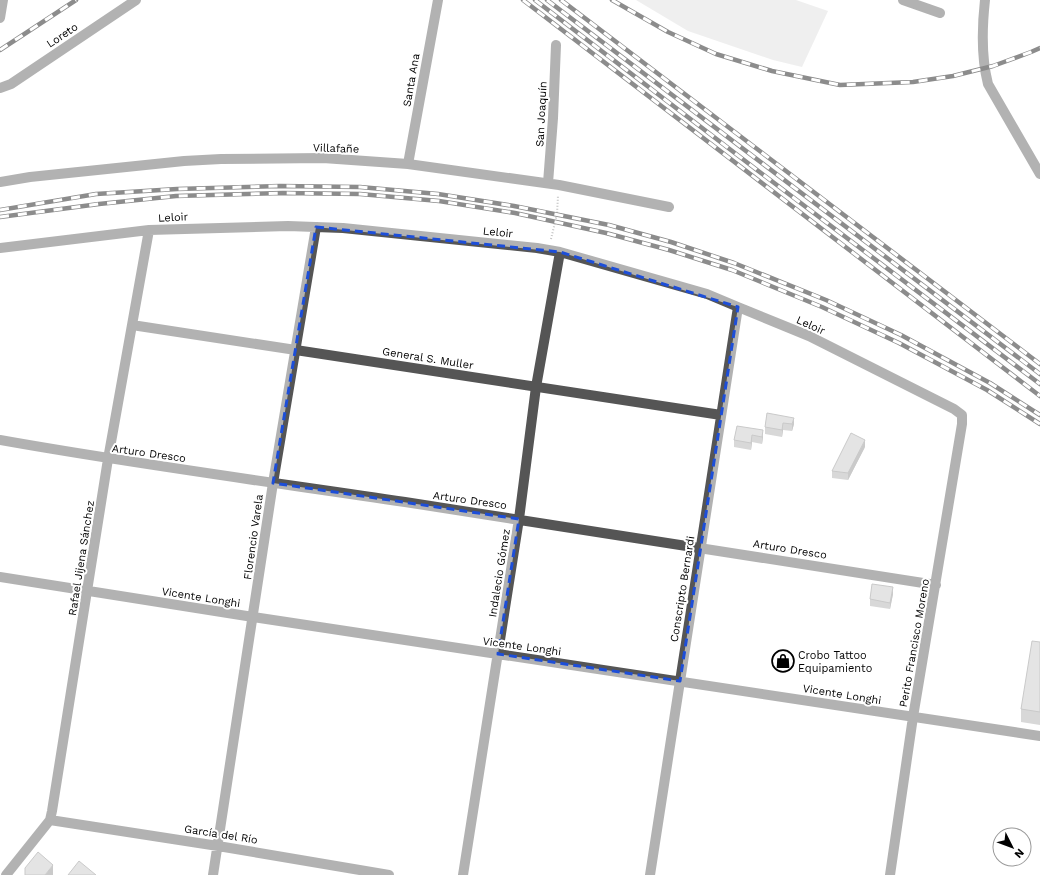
<svg xmlns="http://www.w3.org/2000/svg" width="1040" height="875" font-family="'Work Sans',sans-serif">
  <style>
    .green { fill: #dcdcdc }
    .lines { fill: none; stroke-linecap: round; stroke-linejoin: round }
    .path { stroke: #777; stroke-width: 2; stroke-dasharray: 1 2; stroke-linecap: butt }
    .minor { stroke: #555; stroke-width: 10 }
    .rail-casing { stroke: #000; stroke-width: 4.5 }
    .rail { stroke: #fff; stroke-width: 3; stroke-dasharray: 9; stroke-linecap: butt }
    .wall { fill: #a9a9a9 }
    .shaded-wall { fill: #898989 }
    .building { fill: #c4c4c4; stroke: #898989 }
    .marked { fill: none; stroke: #1d4ed8; stroke-width: 3; stroke-dasharray: 8 5; stroke-linejoin: round }
    .labels { text-anchor: middle; stroke-width: 4; stroke-linejoin: round; paint-order: stroke }
    .street-label { font-size: 11px; fill: #000; stroke: #fff }
    .poi-label { font-size: 11px; fill: #000; stroke: #fff; text-anchor: start }
  </style>
  <rect width="100%" height="100%" fill="#fff"/>
  <path class="green" d="M 636,0 L 796,0 L 828,11 L 802,67 L 773,60 L 688,31 Z"/>
  <g class="lines">
    <path class="path" d="M 551,239 L 557,214 L 558,196"/>
    <path class="minor" d="M 903,0 L 940,13
      M 985,0 C 982,27 981,57 988,84 L 1040,174
      M 0,18 L 3,0
      M 0,88 L 11,84 L 136,0
      M 408,164 L 438,0
      M 0,182 L 30,177 L 184,161 L 221,159 L 323,158 L 408,164 L 559,185 L 669,207
      M 548,183 L 553,118 L 556,45
      M 0,248 L 149,230 L 288,226 L 343,228 L 537,248 L 560,252 L 707,294 L 738,307 L 809,336 L 954,409 L 962,415 L 962,424 L 913,717 L 890,875
      M 132,325 L 721,415
      M 0,440 C 134,464 270,482 405,502 C 582,529 759,556 936,585
      M 0,577 L 253,617 L 1040,736
      M 50,820 L 218,846 L 389,875
      M 6,875 L 50,820 L 52,811 L 108,459 L 149,230
      M 213,875 L 273,483 L 316,227
      M 463,875 L 519,519 L 536,387 L 560,252
      M 650,875 L 738,307"/>
    <g class="rail-casing">
      <path id="rail" d="M 523,0 L 1040,396
        M 535,0 L 757,170 L 1040,384
        M 547,0 L 1040,374
        M 561,0 L 1040,364
        M 612,0 L 668,32 L 716,54 L 772,71 L 840,85 L 913,82 L 953,76 L 993,66 L 1031,52 L 1040,48
        M 0,50 L 76,0
        M 0,210 L 96,194 L 177,189 L 280,186 L 360,187 L 438,194 L 514,206 L 609,225 L 671,242 L 734,263 L 826,300 L 901,335 L 990,383 L 1040,415
        M 0,217 L 99,204 L 176,196 L 283,193 L 360,194 L 439,201 L 515,213 L 606,233 L 669,250 L 732,270 L 822,307 L 899,343 L 987,390 L 1040,424"/>
    </g>
    <use href="#rail" class="rail"/>
  </g>
  <path class="wall" d="M 767,413 L 794,424 L 792,431 L 783,430 L 782,437 L 765,434 L 765,427 Z
    M 737,426 L 763,437 L 762,444 L 752,442 L 751,450 L 734,447 L 734,440 Z
    M 865,447 L 848,480 L 832,478 L 832,471 Z
    M 893,594 L 890,609 L 870,606 L 870,599 Z
    M 1040,642 L 1040,725 L 1021,722 L 1021,709 Z"/>
  <path class="shaded-wall" d="M 794,418 L 794,424 L 792,431 L 792,424 Z
    M 783,423 L 783,430 L 782,437 L 782,430 Z
    M 763,430 L 763,437 L 762,444 L 762,437 Z
    M 752,435 L 752,442 L 751,450 L 751,443 Z
    M 865,440 L 865,447 L 848,480 L 848,473 Z
    M 893,587 L 893,594 L 890,609 L 890,603 Z
    M 53,865 L 53,875 L 45,875 Z"/>
  <path class="building" d="M 767,413 L 794,418 L 792,424 L 783,423 L 782,430 L 765,427 Z
    M 737,426 L 763,430 L 762,437 L 752,435 L 751,443 L 734,440 Z
    M 851,433 L 865,440 L 848,473 L 832,471 Z
    M 872,584 L 893,587 L 890,603 L 870,599 Z
    M 1032,641 L 1040,642 L 1040,712 L 1021,709 Z
    M 38,852 L 53,865 L 45,875 L 25,875 L 25,868 Z
    M 79,861 L 96,875 L 68,875 Z"/>
  <path d="M0 0H1040V875H0ZM 316,227 L 560,252 L 738,307 L 680,681 L 498,654 L 519,519 L 273,483 Z" fill="#fff" fill-opacity=".55" fill-rule="evenodd"/>
  <path class="marked" d="M 316,227 L 560,252 L 738,307 L 680,681 L 498,654 L 519,519 L 273,483 Z"/>
  <defs>
    <g id="shop-ring" transform="scale(1.15)"><circle r="9.5" fill="#fff" stroke="#000" stroke-width="1.5"/><path d="M-5-2.5h2.3a2.7 3.5 0 0 1 5.4 0H5L5.5 6h-11ZM-1.5-2.5h3a1.5 2.3 0 0 0-3 0Z" fill="#000"/></g>
  </defs>
  <g fill-rule="evenodd">
    <use href="#shop-ring" x="783" y="661"/>
  </g>
  <g class="labels">
    <g class="street-label">
      <text transform="translate(62 35) rotate(-34)" y="4">Loreto</text>
      <text transform="translate(411 80) rotate(-80)" y="4">Santa Ana</text>
      <text transform="translate(541 114) rotate(-87)" y="4">San Joaquín</text>
      <text transform="translate(336 148) rotate(2)" y="4">Villafañe</text>
      <text transform="translate(173 217) rotate(-3)" y="4">Leloir</text>
      <text transform="translate(498 232) rotate(6)" y="4">Leloir</text>
      <text transform="translate(811 325) rotate(24)" y="4">Leloir</text>
      <text transform="translate(428 358) rotate(9)" y="4">General S. Muller</text>
      <text transform="translate(149 453) rotate(8)" y="4">Arturo Dresco</text>
      <text transform="translate(470 500) rotate(8)" y="4">Arturo Dresco</text>
      <text transform="translate(253 537) rotate(-82)" y="4">Florencio Varela</text>
      <text transform="translate(790 549) rotate(9)" y="4">Arturo Dresco</text>
      <text transform="translate(81 558) rotate(-81)" y="4">Rafael Jijena Sánchez</text>
      <text transform="translate(499 573) rotate(-81)" y="4">Indalecio Gómez</text>
      <text transform="translate(682 589) rotate(-81)" y="4">Conscripto Bernardi</text>
      <text transform="translate(201 597) rotate(9)" y="4">Vicente Longhi</text>
      <text transform="translate(914 643) rotate(-80)" y="4">Perito Francisco Moreno</text>
      <text transform="translate(522 646) rotate(8)" y="4">Vicente Longhi</text>
      <text transform="translate(842 694) rotate(9)" y="4">Vicente Longhi</text>
      <text transform="translate(221 834) rotate(9)" y="4">García del Río</text>
    </g>
    <g class="poi-label">
      <text x="798" y="659">Crobo Tattoo<tspan x="798" dy="13">Equipamiento</tspan></text>
    </g>
  </g>
  <g transform="translate(1012 847) rotate(132)"><circle r="19" fill="#ffffff" stroke="#999999"/>
  <path d="M0-3L7 15L0 10L-7 15Z" fill="#000000"/>
  <text y="-6" font-size="11" font-weight="bold" text-anchor="middle" fill="#000000">N</text>
  </g>
</svg>
